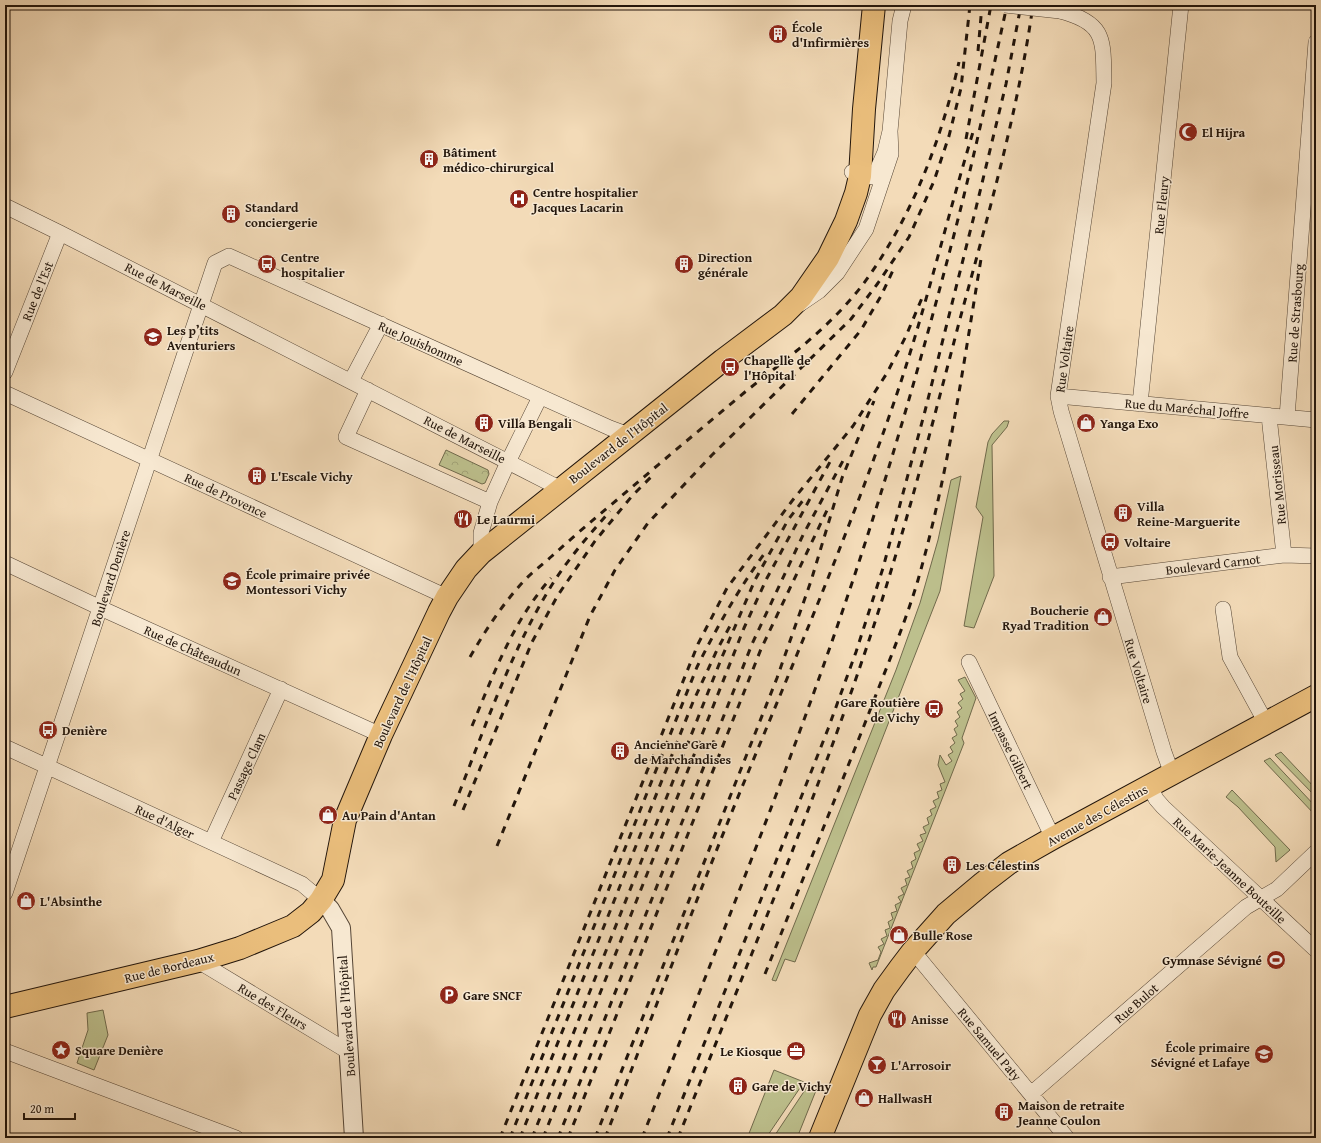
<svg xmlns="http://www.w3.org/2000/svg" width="1321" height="1143" font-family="'Gentium Book Plus',serif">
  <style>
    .green { fill: #bdc08d; stroke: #706a4c }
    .park { fill: url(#park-crowns); stroke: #706a4c }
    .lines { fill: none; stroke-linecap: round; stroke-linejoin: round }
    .minor-casing { stroke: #564636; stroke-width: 16 }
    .tertiary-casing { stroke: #564636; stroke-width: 20 }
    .primary-casing { stroke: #22150b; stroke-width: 24 }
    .minor { stroke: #f7e8d1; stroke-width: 15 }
    .tertiary { stroke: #f7e8d1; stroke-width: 18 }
    .primary { stroke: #eabe7c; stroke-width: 22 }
    .rail { stroke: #22150b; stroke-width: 3; stroke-dasharray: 7 7; stroke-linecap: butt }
    .minor-bridge-casing { stroke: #564636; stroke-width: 16; stroke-linecap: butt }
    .minor-bridge { stroke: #f7e8d1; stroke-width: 15 }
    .labels { text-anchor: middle; stroke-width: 3; stroke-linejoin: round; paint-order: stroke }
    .poi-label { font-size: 13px; font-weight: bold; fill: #22150b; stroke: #f7e8d1; text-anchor: start }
    .street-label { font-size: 13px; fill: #22150b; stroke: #f7e8d1 }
  </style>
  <defs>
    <pattern id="park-crowns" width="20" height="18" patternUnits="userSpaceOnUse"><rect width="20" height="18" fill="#bdc08d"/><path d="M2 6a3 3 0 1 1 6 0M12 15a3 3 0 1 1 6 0" fill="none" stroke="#a2a478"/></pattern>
  </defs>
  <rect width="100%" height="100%" fill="#f3dbb8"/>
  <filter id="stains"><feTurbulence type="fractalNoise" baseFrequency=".005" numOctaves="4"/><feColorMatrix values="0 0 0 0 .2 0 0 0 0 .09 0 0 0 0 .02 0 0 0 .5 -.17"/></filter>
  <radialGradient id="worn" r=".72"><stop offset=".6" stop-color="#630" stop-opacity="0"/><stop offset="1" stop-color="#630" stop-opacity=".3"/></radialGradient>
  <path class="green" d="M 1004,421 L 1009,421 L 1007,427 L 992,445 L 994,576 L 974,628 L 964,626 L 983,517 L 976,507 L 988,442 L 992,434 Z
    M 961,476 L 940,591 L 795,962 L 785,959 L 776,981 L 772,980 L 896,670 L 920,603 L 938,540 L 951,480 Z
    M 965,677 L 976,698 L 962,738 L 964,743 L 876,967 L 873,967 L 872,970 L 869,963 L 878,960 L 881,952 L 878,947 L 884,944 L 881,939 L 887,936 L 885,930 L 890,928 L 888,922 L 893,919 L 891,913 L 897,911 L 895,905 L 901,902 L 898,897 L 904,894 L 901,888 L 907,885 L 905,879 L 910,877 L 907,871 L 913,868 L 911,862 L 916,859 L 914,853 L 920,850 L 917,844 L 923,841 L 920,835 L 926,833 L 923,827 L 929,824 L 927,818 L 932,815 L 930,810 L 936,807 L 933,801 L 939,798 L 937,792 L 942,790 L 940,784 L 945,782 L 938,765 L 940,755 L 946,765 L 952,761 L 948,755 L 953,752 L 950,747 L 955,743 L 952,738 L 957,735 L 954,729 L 958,726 L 955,721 L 960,717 L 957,712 L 962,708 L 958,703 L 963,699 L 960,694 L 965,691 L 958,680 Z
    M 1281,752 L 1316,789 L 1316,797 L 1275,755 Z
    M 1270,758 L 1316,807 L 1316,816 L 1264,761 Z
    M 1232,790 L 1290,850 L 1276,862 L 1275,847 L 1238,807 L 1226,797 Z
    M 103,1010 L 108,1035 L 94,1070 L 77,1063 L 88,1030 L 87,1013 Z
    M 774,1070 L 804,1082 L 766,1138 L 753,1138 L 748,1136 Z
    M 809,1084 L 817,1088 L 797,1138 L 773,1138 Z"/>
  <path class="park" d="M 446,450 L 488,470 L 489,474 L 485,483 L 482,484 L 439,465 Z"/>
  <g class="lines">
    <g class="minor-casing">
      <path id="minor" d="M 1060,11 C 1107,23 1103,41 1104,83 L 1058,396 L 1061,411 L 1164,752 L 1172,774
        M 852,172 L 860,176 L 874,177 L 885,152 L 890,131 L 900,21 L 904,5
        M 5,206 L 60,233 L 561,489
        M 800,304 L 819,291 L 837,273 L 866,229 L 891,154 L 890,131
        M 5,372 L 60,233
        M 351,381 L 381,324
        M 368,390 L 346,437 L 490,502
        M 5,393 L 447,597
        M 1058,396 L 1316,420
        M 1140,404 L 1181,5
        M 1269,416 L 1284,555
        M 1287,417 L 1316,42
        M 481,553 L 481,533 L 490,502 L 508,462 L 540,397
        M 5,563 L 107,611 L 381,735
        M 1110,577 L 1284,555 L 1316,556
        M 1223,609 L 1230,657 L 1266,723
        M 969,662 L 1053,838
        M 5,747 L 302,884 L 321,900
        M 1150,786 L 1156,799 L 1163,807 L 1316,950
        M 211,842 L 281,689
        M 5,893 L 215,263 L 229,256 L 610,428 L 629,435
        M 913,951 L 1067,1138
        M 198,961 L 349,1052
        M 5,1051 L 236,1138
        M 1031,1094 L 1246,907 L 1277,889 L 1316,852"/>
    </g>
    <g class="tertiary-casing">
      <path id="tertiary" d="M 321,900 L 330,909 L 341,928 L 354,1138"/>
    </g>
    <g class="primary-casing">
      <path id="primary" d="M 5,1007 L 198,961 L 240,948 L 293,926 L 311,912 L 321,900 L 333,880 L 345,820 L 381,735 L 439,612 L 447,597 L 466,569 L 481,553 L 723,360 L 783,315 L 801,297 L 828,258 L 846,221 L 856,193 L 860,176 L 864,109 L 874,5
        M 820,1138 L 870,1015 L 884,990 L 900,968 L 913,951 L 946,914 L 983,883 L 1009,863 L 1053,838 L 1316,696"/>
    </g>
    <use href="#minor" class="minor"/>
    <use href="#tertiary" class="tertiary"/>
    <use href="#primary" class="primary"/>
    <path class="rail" d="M 978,51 L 982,5
      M 966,139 L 991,5
      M 792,414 L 861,330 L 881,296 L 895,266
      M 470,657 C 485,631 502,605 522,583 C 531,573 542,565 552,556 C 573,537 595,518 618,499 C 660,463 702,428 745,392 C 789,357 837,322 869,276 C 914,212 942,137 959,62
      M 472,726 C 494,673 513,621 551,578
      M 454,806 C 483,733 509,655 550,588 C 567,560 589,535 610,511
      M 463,810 L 532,642 L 558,595 L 595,541 L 632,496 L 651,477
      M 497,846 L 590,616 L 615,570 L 648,523 L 712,455 L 851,319 L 878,283 L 909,237 L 934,181 L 949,136 L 961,88 L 970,5
      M 765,974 C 799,889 833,804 867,718 C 884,673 904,627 918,580 C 948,475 963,367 981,259
      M 500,1138 L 698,644 L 727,588 L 792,501 L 853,426 L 887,373 L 906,336 L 922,298
      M 510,1138 L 697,667 C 717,627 738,590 764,554
      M 520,1138 L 693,702 L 717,650 L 730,626
      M 532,1138 L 722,657 L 755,580 L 788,520 L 804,499
      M 543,1138 L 744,628 L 767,578 L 831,460
      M 558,1138 L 752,644 L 803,535 L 845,457
      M 568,1138 L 761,649 L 829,506
      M 595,1138 L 777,678 L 811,581 L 842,478 L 864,424 L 874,401
      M 605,1138 C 650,1023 693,907 740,792 C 792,666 846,540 891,411 C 923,320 945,225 973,132
      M 642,1138 C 714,954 789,771 852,583 C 891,466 925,347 956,227 C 975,153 991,79 1007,5
      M 667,1138 L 828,729 L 856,652 L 883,568 L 925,411 L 976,208 L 1006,84 L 1021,5
      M 678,1138 C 741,979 808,820 863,658 C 901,547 930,433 960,319 C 988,215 1018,112 1033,5"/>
    <g class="minor-bridge-casing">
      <path id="minor-bridge" d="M 1005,5 L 1060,11"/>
    </g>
    <use href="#minor-bridge" class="minor-bridge"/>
  </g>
  <defs>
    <g id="building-disc" transform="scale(1)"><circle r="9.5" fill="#8f2418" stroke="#f7e8d1"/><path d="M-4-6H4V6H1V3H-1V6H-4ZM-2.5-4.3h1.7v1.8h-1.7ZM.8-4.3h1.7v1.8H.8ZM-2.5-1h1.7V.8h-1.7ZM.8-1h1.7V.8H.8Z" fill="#fff"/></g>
    <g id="mosque-disc" transform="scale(1)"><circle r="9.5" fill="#8f2418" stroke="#f7e8d1"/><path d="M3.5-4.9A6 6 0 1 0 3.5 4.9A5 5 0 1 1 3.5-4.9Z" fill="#fff"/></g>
    <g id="hospital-disc" transform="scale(1)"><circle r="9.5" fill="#8f2418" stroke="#f7e8d1"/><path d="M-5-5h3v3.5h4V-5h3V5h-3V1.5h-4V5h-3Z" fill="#fff"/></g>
    <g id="bus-disc" transform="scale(1)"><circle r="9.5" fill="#8f2418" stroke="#f7e8d1"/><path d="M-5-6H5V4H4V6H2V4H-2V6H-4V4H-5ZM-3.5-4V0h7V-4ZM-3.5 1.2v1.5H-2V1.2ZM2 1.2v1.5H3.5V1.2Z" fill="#fff"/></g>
    <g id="school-disc" transform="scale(1)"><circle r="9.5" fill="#8f2418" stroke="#f7e8d1"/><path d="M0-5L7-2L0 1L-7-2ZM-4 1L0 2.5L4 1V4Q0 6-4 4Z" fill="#fff"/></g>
    <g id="shop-disc" transform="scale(1)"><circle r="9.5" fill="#8f2418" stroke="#f7e8d1"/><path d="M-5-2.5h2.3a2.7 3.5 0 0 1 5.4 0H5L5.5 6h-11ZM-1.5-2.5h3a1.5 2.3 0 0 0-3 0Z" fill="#fff"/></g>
    <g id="restaurant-disc" transform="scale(1)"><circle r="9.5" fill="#8f2418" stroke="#f7e8d1"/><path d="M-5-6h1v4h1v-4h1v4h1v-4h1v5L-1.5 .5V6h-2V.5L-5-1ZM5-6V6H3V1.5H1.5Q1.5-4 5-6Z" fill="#fff"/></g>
    <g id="stadium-disc" transform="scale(1)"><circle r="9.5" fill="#8f2418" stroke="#f7e8d1"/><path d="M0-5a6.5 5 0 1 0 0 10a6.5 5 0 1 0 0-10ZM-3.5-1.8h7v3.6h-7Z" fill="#fff"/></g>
    <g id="parking-disc" transform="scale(1)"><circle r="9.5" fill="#8f2418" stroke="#f7e8d1"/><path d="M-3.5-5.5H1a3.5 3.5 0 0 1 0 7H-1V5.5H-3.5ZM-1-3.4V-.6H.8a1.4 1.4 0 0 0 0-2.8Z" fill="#fff"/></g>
    <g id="sight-disc" transform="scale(1)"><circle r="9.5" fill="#8f2418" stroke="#f7e8d1"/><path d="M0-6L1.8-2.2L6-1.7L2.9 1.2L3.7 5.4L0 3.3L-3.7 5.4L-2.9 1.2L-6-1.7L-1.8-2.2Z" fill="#fff"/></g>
    <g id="office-disc" transform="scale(1)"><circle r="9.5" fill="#8f2418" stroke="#f7e8d1"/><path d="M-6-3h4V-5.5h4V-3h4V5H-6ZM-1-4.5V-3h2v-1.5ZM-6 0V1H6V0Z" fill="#fff"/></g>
    <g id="bar-disc" transform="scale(1)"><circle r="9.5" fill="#8f2418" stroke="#f7e8d1"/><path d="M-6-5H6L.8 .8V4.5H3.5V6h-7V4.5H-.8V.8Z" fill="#fff"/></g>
  </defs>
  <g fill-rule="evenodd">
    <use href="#building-disc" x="778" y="34"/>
    <use href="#mosque-disc" x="1188" y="132"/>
    <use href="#building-disc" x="429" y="159"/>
    <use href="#hospital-disc" x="519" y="199"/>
    <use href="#building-disc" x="231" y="214"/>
    <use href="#bus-disc" x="267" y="264"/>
    <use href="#building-disc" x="684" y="264"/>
    <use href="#school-disc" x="153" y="337"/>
    <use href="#bus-disc" x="730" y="367"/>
    <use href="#building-disc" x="484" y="423"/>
    <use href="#shop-disc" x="1086" y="423"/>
    <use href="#building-disc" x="257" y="476"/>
    <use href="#building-disc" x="1123" y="513"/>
    <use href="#restaurant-disc" x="463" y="519"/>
    <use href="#bus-disc" x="1110" y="542"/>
    <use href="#school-disc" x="232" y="581"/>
    <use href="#shop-disc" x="1103" y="617"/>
    <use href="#bus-disc" x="934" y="709"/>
    <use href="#bus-disc" x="48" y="730"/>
    <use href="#building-disc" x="620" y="751"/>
    <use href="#shop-disc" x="328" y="815"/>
    <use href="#building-disc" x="952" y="865"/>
    <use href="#shop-disc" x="26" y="901"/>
    <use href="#shop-disc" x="899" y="935"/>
    <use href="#stadium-disc" x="1276" y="960"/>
    <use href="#parking-disc" x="449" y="995"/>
    <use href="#restaurant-disc" x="897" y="1019"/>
    <use href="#sight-disc" x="61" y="1050"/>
    <use href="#office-disc" x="796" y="1051"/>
    <use href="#school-disc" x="1264" y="1054"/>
    <use href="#bar-disc" x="877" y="1065"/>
    <use href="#building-disc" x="738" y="1086"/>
    <use href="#shop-disc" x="864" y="1098"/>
    <use href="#building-disc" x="1004" y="1112"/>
  </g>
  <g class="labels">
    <g class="poi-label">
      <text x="792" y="32">École<tspan x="792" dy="15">d'Infirmières</tspan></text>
      <text x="1202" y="137">El Hijra</text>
      <text x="443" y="157">Bâtiment<tspan x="443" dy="15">médico-chirurgical</tspan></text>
      <text x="533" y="197">Centre hospitalier<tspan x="533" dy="15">Jacques Lacarin</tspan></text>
      <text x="245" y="212">Standard<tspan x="245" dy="15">conciergerie</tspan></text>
      <text x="281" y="262">Centre<tspan x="281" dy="15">hospitalier</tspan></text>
      <text x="698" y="262">Direction<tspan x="698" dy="15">générale</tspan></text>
      <text x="167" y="335">Les p’tits<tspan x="167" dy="15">Aventuriers</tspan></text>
      <text x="744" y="365">Chapelle de<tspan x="744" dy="15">l'Hôpital</tspan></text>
      <text x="498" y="428">Villa Bengali</text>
      <text x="1100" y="428">Yanga Exo</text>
      <text x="271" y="481">L'Escale Vichy</text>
      <text x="1137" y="511">Villa<tspan x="1137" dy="15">Reine-Marguerite</tspan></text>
      <text x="477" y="524">Le Laurmi</text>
      <text x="1124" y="547">Voltaire</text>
      <text x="246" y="579">École primaire privée<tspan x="246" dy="15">Montessori Vichy</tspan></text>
      <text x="1089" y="615" text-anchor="end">Boucherie<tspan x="1089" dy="15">Ryad Tradition</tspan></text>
      <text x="920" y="707" text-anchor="end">Gare Routière<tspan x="920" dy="15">de Vichy</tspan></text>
      <text x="62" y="735">Denière</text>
      <text x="634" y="749">Ancienne Gare<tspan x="634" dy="15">de Marchandises</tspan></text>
      <text x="342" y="820">Au Pain d'Antan</text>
      <text x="966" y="870">Les Célestins</text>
      <text x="40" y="906">L'Absinthe</text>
      <text x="913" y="940">Bulle Rose</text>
      <text x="1262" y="965" text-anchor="end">Gymnase Sévigné</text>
      <text x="463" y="1000">Gare SNCF</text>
      <text x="911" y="1024">Anisse</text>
      <text x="1250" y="1052" text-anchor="end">École primaire<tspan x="1250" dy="15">Sévigné et Lafaye</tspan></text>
      <text x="75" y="1055">Square Denière</text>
      <text x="782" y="1056" text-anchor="end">Le Kiosque</text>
      <text x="891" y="1070">L'Arrosoir</text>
      <text x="752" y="1091">Gare de Vichy</text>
      <text x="878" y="1103">HallwasH</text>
      <text x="1018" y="1110">Maison de retraite<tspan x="1018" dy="15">Jeanne Coulon</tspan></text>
    </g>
    <g class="street-label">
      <text transform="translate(1161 205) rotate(-84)" y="5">Rue Fleury</text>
      <text transform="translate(166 286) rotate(27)" y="5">Rue de Marseille</text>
      <text transform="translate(37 291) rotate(-68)" y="5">Rue de l'Est</text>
      <text transform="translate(1295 313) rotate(-86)" y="5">Rue de Strasbourg</text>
      <text transform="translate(421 343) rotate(24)" y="5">Rue Jouishomme</text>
      <text transform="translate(1064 359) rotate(-82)" y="5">Rue Voltaire</text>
      <text transform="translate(1187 408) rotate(5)" y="5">Rue du Maréchal Joffre</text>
      <text transform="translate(465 439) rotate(27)" y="5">Rue de Marseille</text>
      <text transform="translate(618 443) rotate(-38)" y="5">Boulevard de l'Hôpital</text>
      <text transform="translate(1277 485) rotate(-96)" y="5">Rue Morisseau</text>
      <text transform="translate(226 495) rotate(25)" y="5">Rue de Provence</text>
      <text transform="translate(1213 564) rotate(-7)" y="5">Boulevard Carnot</text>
      <text transform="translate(110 578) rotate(-72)" y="5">Boulevard Denière</text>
      <text transform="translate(193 650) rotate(24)" y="5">Rue de Châteaudun</text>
      <text transform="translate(1139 671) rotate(73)" y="5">Rue Voltaire</text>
      <text transform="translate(402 692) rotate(-65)" y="5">Boulevard de l'Hôpital</text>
      <text transform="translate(1011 750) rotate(64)" y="5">Impasse Gilbert</text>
      <text transform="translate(246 766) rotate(-65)" y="5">Passage Clam</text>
      <text transform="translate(1097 815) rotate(-29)" y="5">Avenue des Célestins</text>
      <text transform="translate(165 821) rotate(25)" y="5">Rue d'Alger</text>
      <text transform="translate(1230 870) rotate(43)" y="5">Rue Marie-Jeanne Bouteille</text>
      <text transform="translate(169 967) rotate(-14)" y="5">Rue de Bordeaux</text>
      <text transform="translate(1136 1003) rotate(-41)" y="5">Rue Bulot</text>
      <text transform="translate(273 1006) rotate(31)" y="5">Rue des Fleurs</text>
      <text transform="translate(346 1016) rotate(-94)" y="5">Boulevard de l'Hôpital</text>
      <text transform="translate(990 1044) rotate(50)" y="5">Rue Samuel Paty</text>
    </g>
  </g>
  <rect width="1321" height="1143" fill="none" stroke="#f3dbb8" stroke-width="20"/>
  <rect x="6" y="6" width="1309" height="1131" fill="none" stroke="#22150b" stroke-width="2"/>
  <rect x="10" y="10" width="1301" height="1123" fill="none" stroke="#22150b"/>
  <path d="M24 1113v6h51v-6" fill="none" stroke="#22150b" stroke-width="2"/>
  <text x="30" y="1113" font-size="12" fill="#22150b" stroke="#f7e8d1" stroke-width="3" paint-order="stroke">20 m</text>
  <rect width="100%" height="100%" filter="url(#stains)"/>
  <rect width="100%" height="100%" fill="url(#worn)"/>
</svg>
